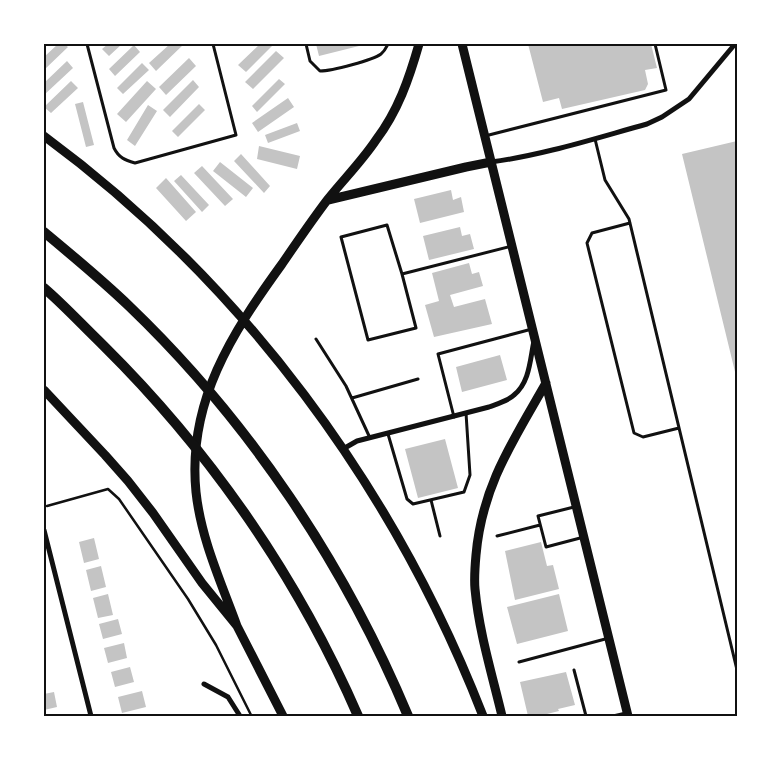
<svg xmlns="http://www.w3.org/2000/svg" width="781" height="760" font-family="'Work Sans',sans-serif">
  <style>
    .building { fill: #c4c4c4 }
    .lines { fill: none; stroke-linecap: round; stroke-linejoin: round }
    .path { stroke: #111; stroke-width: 2.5 }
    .service { stroke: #111; stroke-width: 3 }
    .minor { stroke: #111; stroke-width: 5 }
    .secondary { stroke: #111; stroke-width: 9 }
    .motorway { stroke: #111; stroke-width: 10 }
    .neatline { fill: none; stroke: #111; stroke-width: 2 }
  </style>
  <rect width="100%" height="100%" fill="#fff"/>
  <path class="building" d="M 58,44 L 64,44 L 68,47 L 44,70 L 44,57 Z
    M 108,44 L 122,44 L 109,56 L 102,49 Z
    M 170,44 L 184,44 L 156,71 L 149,63 Z
    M 260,44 L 274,44 L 246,72 L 238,65 Z
    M 316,44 L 367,44 L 319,56 Z
    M 528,44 L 651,44 L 657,68 L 645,70 L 648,84 L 645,90 L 562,109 L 559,98 L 543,102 Z
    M 134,45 L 140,52 L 115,76 L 109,69 Z
    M 276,51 L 284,58 L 253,89 L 245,82 Z
    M 189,58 L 196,66 L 166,95 L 159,87 Z
    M 67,61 L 73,68 L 44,95 L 44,83 Z
    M 142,63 L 149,70 L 123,94 L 117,88 Z
    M 279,79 L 285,84 L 257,112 L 252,106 Z
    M 193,80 L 199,87 L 170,117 L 163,110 Z
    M 71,81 L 78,88 L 51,113 L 44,107 Z
    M 147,81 L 156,89 L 126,122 L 117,114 Z
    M 288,98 L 294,107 L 258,132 L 252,123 Z
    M 83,102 L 94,145 L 86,147 L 75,104 Z
    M 199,104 L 205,110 L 178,137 L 172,131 Z
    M 148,105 L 157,111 L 135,146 L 127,140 Z
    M 297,123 L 300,131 L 268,143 L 265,135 Z
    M 737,141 L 737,380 L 682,154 Z
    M 259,146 L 300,156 L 297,169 L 257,159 Z
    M 241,154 L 270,186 L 264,193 L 234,161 Z
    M 220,162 L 253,188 L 246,197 L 213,171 Z
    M 202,166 L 233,199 L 225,206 L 194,173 Z
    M 181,175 L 209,205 L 202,212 L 174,181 Z
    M 166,178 L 196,212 L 186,221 L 156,188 Z
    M 451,190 L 453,200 L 461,197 L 464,212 L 420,223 L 414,199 Z
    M 460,227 L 462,236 L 470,234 L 474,249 L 429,260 L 423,236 Z
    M 469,263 L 472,274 L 479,272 L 483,286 L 450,295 L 454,307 L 485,299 L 492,324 L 434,337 L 425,305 L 439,301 L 432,273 Z
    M 500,355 L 507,380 L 462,392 L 456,367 Z
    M 445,439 L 458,488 L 418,498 L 405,449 Z
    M 94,538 L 99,559 L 84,563 L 79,542 Z
    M 541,542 L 547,566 L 553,565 L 559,589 L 515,600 L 505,551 Z
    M 101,566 L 106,587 L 91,591 L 86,570 Z
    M 108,594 L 113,615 L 98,618 L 93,598 Z
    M 559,594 L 568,631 L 517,644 L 507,607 Z
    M 118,619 L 122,634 L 103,639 L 99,624 Z
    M 124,643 L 127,658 L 108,663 L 104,648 Z
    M 130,667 L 134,682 L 115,687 L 111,672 Z
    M 566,672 L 575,705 L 558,709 L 559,711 L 539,716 L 528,716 L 520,682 Z
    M 142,691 L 146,707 L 122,713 L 118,697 Z
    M 54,692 L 57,707 L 44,710 L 44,694 Z"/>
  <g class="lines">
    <path class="path" d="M 47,506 L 108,489 L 119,499 L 188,599 L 216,645 L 251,715 L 249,716"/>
    <path class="service" d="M 87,44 L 114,148 C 119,158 125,160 135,163 L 236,135 L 213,44
      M 306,44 L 310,61 L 320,71 C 332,71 373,60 381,54 C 385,51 386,48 388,44
      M 485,136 L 666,90 L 655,44
      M 595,139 L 605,180 L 629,219 L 737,670
      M 630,223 L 592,233 L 587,243 L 634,433 L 643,437 L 679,428
      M 402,274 L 416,328 L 368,340 L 341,237 L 387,225 L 402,274 L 512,246
      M 316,339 L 346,386 L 370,438
      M 352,398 L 418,379
      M 454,417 L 438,354 L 532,329
      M 388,434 L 407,499 L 413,504 L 464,492 L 470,475 L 466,413
      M 431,500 L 440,536
      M 574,507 L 538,516 L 546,547 L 584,537
      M 497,536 L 540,525
      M 519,662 L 609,638
      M 574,670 L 586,716
      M 613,716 L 626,713"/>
    <path class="minor" d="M 491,162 C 544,155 596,138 647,124 L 662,117 L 689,99 L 735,44
      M 343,449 L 357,441 L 489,407 C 497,404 508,401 514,395 C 530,382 530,359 534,341
      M 44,530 L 91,716
      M 204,684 L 228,697 L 240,716"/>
    <path class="secondary" d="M 462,44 L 628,716
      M 44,136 C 242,282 394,487 483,716
      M 328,200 L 466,167 L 491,162
      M 44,390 L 105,455 L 128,481 L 153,513 L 202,583 L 237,626 L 283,716
      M 237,626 C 221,582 201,539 196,492 C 187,402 232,333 282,264 C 297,242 312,220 328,199 C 344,179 362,161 376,140 C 398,111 409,79 419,44
      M 502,716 C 492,674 479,632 475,589 C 474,578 475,566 476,555 C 482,486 513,441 546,383"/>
    <path class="motorway" d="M 44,232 C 73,256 102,280 129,306 C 249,421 344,563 408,716
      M 44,288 C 65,306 84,327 104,346 C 211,452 298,578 358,716"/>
  </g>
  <rect width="781" height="760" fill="none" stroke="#ffffff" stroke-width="90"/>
  <rect x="45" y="45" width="691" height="670" class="neatline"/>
</svg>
